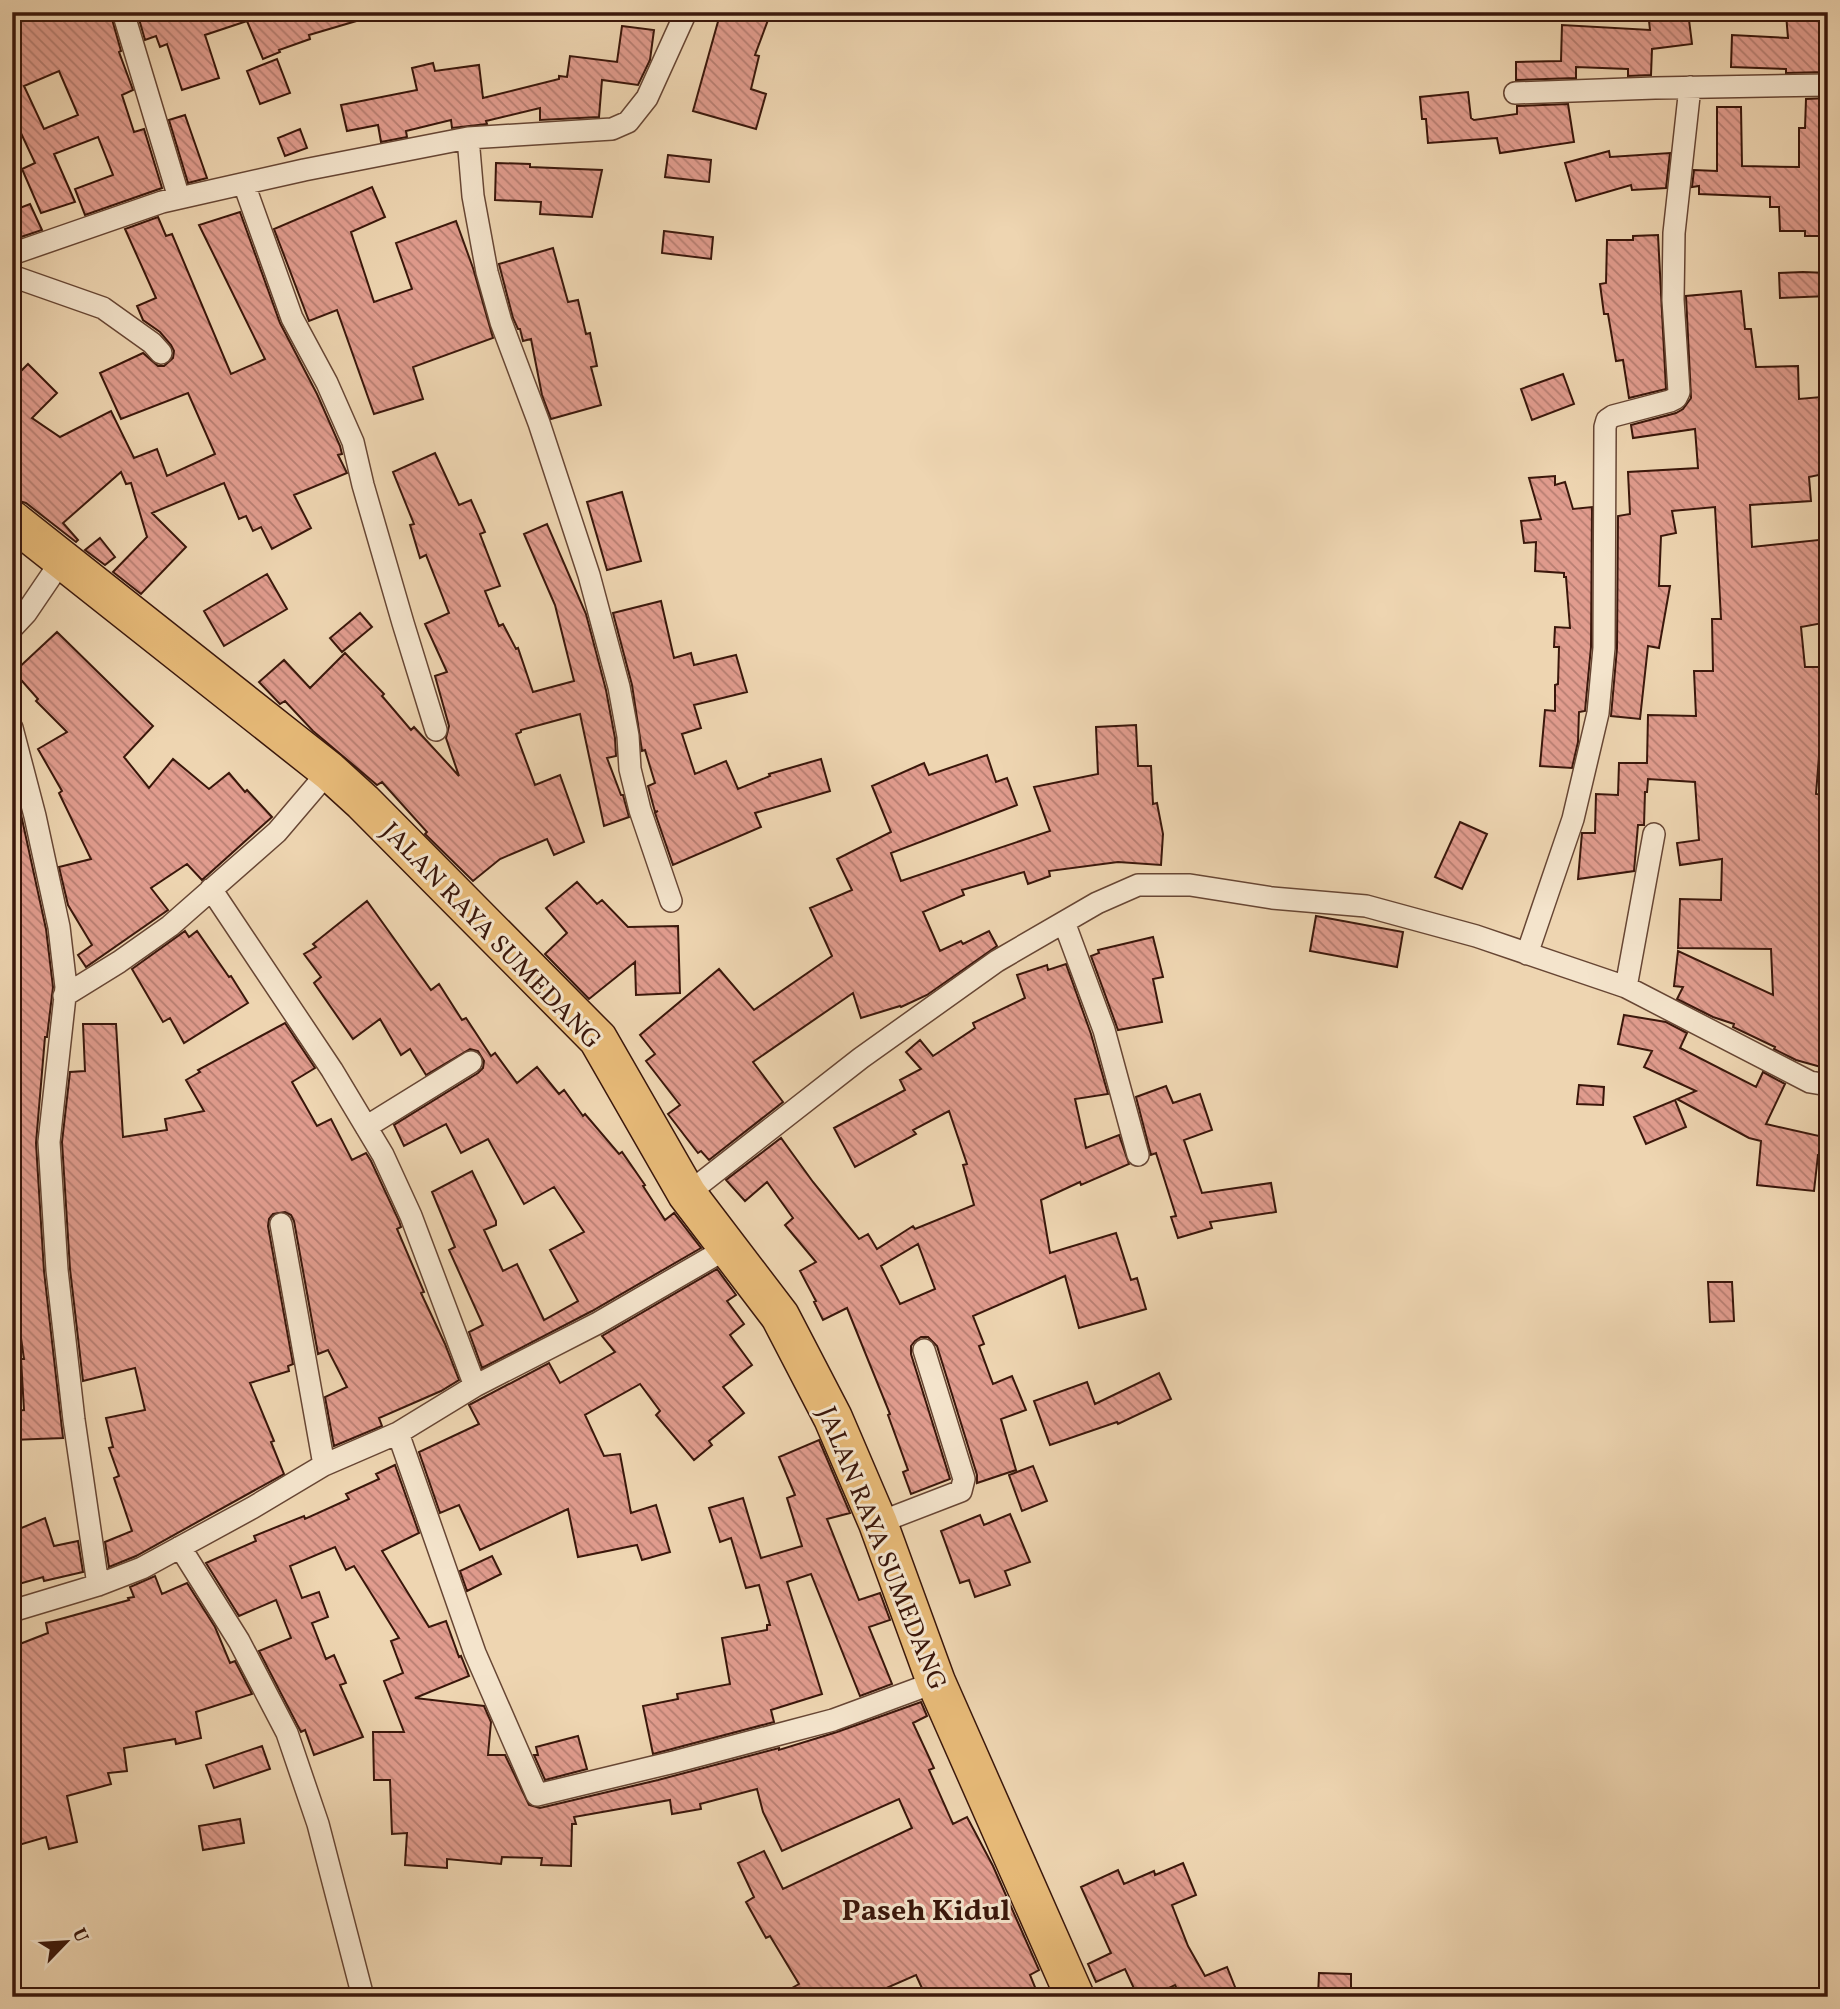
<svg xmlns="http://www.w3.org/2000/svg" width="1840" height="2009" font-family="Vollkorn,serif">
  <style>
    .building { fill: url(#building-back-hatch); stroke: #3a170b; stroke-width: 2; fill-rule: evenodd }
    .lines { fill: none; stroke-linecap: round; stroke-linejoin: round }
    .street-casing { stroke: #674634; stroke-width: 24 }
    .highway-casing { stroke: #3a170b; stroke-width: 41 }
    .street { stroke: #f4e4cc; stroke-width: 21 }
    .highway { stroke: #e7ba78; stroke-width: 38 }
    .labels { text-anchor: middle; stroke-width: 6; stroke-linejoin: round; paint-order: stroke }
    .street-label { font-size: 26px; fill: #3a170b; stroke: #f4e4cc }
    .quarter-label { font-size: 30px; font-weight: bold; fill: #3a170b; stroke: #f4e4cc }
  </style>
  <defs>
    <pattern id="building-back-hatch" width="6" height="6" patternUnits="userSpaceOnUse" patternTransform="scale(1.75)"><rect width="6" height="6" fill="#e19c8e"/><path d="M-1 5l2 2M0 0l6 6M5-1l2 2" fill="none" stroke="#b77e72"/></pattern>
  </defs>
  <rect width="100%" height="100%" fill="#eed5b1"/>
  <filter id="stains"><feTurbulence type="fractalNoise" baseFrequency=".00286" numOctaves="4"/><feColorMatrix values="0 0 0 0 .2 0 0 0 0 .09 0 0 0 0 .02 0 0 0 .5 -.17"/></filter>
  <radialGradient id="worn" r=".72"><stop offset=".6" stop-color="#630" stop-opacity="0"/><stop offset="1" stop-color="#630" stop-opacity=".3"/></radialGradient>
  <path class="building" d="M 12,12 L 110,12 L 121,51 L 119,52 L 133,90 L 122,95 L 134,132 L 144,129 L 162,188 L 85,215 L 75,189 L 113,175 L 98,137 L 54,154 L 75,202 L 41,213 L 22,169 L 35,163 L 12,114 ZM 59,71 L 78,115 L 44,129 L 24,86 Z
    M 137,12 L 369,12 L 370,17 L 309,35 L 310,39 L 279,50 L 280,52 L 263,59 L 247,21 L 205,35 L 219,78 L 182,90 L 167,44 L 160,47 L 156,36 L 145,40 Z
    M 729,12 L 771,12 L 755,55 L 759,56 L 751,89 L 766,94 L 756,129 L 693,111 L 719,18 L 726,20 Z
    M 1648,12 L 1688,12 L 1692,44 L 1652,49 L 1651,75 L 1628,76 L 1628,69 L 1576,67 L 1576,78 L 1516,80 L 1516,62 L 1561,61 L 1562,25 L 1650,30 Z
    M 1810,13 L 1810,18 L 1828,19 L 1828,53 L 1824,53 L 1825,72 L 1786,73 L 1786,69 L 1731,67 L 1732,35 L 1788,38 L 1786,14 Z
    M 622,26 L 654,30 L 650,60 L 638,85 L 602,80 L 599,117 L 540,120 L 540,108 L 486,121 L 487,124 L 452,128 L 451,120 L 406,131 L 407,137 L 381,142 L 378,125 L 347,131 L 341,105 L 417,90 L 412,68 L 433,63 L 435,71 L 479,65 L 483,98 L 559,79 L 559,76 L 567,77 L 570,56 L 617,62 Z
    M 277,59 L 290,93 L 260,104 L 247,71 Z
    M 1468,92 L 1471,118 L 1474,120 L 1517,114 L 1517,106 L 1568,104 L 1574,142 L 1500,153 L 1497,138 L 1428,143 L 1426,119 L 1422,119 L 1420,97 Z
    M 1828,98 L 1828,236 L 1805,236 L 1805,231 L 1780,231 L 1779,207 L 1770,207 L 1770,197 L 1699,194 L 1699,186 L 1692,187 L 1694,170 L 1717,171 L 1717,107 L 1741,107 L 1742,166 L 1799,167 L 1799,128 L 1805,128 L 1806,99 Z
    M 185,115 L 207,178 L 188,183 L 169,120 Z
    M 300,129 L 307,148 L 285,156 L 278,138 Z
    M 1609,151 L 1610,157 L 1670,153 L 1666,188 L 1632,190 L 1631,185 L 1576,201 L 1565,163 Z
    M 668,155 L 711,160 L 709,182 L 665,177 Z
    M 496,163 L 530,164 L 530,167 L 602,170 L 592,217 L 540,214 L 541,202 L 495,200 Z
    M 372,187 L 385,217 L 351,232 L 374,302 L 412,289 L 396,243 L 456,221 L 473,268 L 493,338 L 413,367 L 423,399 L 374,414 L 337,310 L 309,321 L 274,229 Z
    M 30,204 L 42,230 L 12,240 L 12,211 Z
    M 240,212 L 280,323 L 317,394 L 340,446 L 342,454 L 338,455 L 347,473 L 294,495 L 311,528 L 272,549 L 261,527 L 253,531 L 246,516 L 239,519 L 224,483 L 152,513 L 186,547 L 141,594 L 113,572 L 147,537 L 131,483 L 126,484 L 121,472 L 63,523 L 78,540 L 76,542 L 26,503 L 12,499 L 12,380 L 28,364 L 57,393 L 32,418 L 60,437 L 111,411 L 134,458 L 157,449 L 167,476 L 215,454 L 188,393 L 121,419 L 100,373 L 143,353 L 158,366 L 164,366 L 173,358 L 174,351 L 171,345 L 160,332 L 143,320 L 137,306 L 156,298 L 125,229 L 158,217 L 166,236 L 172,234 L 231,374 L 265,359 L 199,225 Z
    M 664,231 L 713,237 L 711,259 L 662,253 Z
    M 1658,235 L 1666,389 L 1629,398 L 1623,360 L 1616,361 L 1608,314 L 1604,314 L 1600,284 L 1606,283 L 1607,240 L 1633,240 L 1633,236 Z
    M 553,248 L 568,302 L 578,300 L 586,334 L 590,333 L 597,366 L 591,367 L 601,405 L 551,419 L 542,395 L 531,339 L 523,341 L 520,329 L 518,329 L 513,318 L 499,264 Z
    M 1803,272 L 1828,273 L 1828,296 L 1780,298 L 1779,273 Z
    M 1741,291 L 1745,329 L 1751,329 L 1756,367 L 1798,366 L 1799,399 L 1821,397 L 1824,435 L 1828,434 L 1828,473 L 1809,477 L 1811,501 L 1750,505 L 1752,547 L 1828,539 L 1828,622 L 1801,627 L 1805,667 L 1828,667 L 1828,745 L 1820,744 L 1816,794 L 1828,796 L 1828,1048 L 1821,1067 L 1796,1060 L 1774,1049 L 1775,1047 L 1733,1027 L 1734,1024 L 1713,1017 L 1677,999 L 1683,987 L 1674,986 L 1678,951 L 1773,995 L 1771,949 L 1678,948 L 1680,899 L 1721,900 L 1722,859 L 1680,865 L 1677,843 L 1699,840 L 1695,782 L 1648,779 L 1647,792 L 1645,792 L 1644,825 L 1638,825 L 1634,871 L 1578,879 L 1582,833 L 1595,833 L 1596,794 L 1618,795 L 1619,763 L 1647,763 L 1648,715 L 1696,716 L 1694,671 L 1713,671 L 1712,619 L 1721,619 L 1715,507 L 1672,511 L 1676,533 L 1661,536 L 1659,586 L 1670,586 L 1659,648 L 1648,646 L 1640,719 L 1611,716 L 1617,648 L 1618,516 L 1630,514 L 1628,472 L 1698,468 L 1695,429 L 1633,438 L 1631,425 L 1676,413 L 1683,409 L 1691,398 L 1686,296 Z
    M 1563,374 L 1574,404 L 1532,420 L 1521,389 Z
    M 435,453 L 459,505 L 471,500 L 485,532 L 480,534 L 500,586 L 485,591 L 499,626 L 503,624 L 516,649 L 518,648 L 533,692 L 574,681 L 555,605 L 524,534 L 547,524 L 586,614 L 606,690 L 615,738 L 616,756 L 607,758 L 621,795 L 623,795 L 629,817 L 604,826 L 580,714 L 521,730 L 521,732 L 516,734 L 535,785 L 560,775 L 584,842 L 554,855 L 547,839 L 500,859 L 473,881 L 425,834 L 427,832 L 382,782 L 377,785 L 313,731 L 285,701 L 280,704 L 259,682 L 284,660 L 310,688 L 345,653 L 384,694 L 382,696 L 411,730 L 414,727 L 459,776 L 446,738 L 449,726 L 435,676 L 447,672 L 425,624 L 449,613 L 426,555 L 420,558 L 410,525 L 414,524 L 393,472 Z
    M 1555,476 L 1555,485 L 1565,482 L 1573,509 L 1592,507 L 1591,647 L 1585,711 L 1579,712 L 1578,742 L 1572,768 L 1540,766 L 1545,710 L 1555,711 L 1555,685 L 1558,684 L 1559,647 L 1554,647 L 1555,627 L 1570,628 L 1566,577 L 1564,577 L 1564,573 L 1535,571 L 1536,542 L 1524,543 L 1521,521 L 1541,519 L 1529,478 Z
    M 622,492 L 641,561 L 607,570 L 587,502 Z
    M 100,538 L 115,557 L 105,565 L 85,550 Z
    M 267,574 L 287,609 L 224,646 L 204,611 Z
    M 661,601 L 674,658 L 691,653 L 694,665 L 736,655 L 747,692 L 694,705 L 701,728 L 682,734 L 695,774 L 726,761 L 738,789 L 770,776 L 769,774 L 821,759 L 830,791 L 755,813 L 761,827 L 673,865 L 655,813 L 658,811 L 655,812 L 648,786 L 655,783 L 645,750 L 642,751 L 632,685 L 613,613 Z
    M 360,613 L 372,627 L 342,652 L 330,638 Z
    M 57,632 L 153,726 L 124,757 L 149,788 L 173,759 L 209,789 L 229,773 L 245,792 L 247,790 L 272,817 L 202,880 L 187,864 L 151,888 L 168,910 L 86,967 L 78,955 L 92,945 L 68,905 L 59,867 L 91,859 L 59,793 L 62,791 L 38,749 L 67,732 L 36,701 L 38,699 L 14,672 Z
    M 1136,725 L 1138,766 L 1151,766 L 1153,804 L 1157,803 L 1163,834 L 1161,865 L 1118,862 L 1049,871 L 1050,876 L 1028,884 L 1024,872 L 962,890 L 964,895 L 923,912 L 940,951 L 961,941 L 963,944 L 989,931 L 997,946 L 927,995 L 901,1007 L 900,1006 L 861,1018 L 853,993 L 753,1062 L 783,1102 L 709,1160 L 701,1151 L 698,1153 L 668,1114 L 680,1105 L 646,1061 L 655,1054 L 640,1035 L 719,969 L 754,1010 L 832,956 L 810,908 L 852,890 L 837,859 L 891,832 L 872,786 L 924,763 L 929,775 L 987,755 L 996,782 L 1007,778 L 1017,805 L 891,853 L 901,881 L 1050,831 L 1034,787 L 1098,774 L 1096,727 Z
    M 12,799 L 17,799 L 22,819 L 46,929 L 53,987 L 47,1037 L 45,1037 L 36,1143 L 44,1271 L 63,1438 L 12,1440 L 12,1411 L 24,1410 L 21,1359 L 24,1359 L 16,1303 L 12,1242 Z
    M 1460,822 L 1487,834 L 1462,889 L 1435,877 Z
    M 577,882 L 597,904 L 602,900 L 628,927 L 678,926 L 680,993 L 636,995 L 635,962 L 589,999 L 545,954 L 567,933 L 546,908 Z
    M 367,901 L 431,990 L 439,984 L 462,1020 L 466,1018 L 491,1056 L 495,1053 L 517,1083 L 537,1067 L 559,1094 L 564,1090 L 583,1116 L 585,1114 L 619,1154 L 622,1152 L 645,1185 L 643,1186 L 665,1220 L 674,1213 L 701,1248 L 592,1311 L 482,1368 L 469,1332 L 483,1325 L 449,1250 L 455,1247 L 432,1192 L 472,1171 L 496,1221 L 496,1225 L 484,1230 L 503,1271 L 517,1264 L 544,1320 L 578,1301 L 550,1250 L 584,1232 L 554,1187 L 524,1204 L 488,1139 L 461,1153 L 446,1124 L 404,1146 L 394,1125 L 478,1073 L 483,1068 L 484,1061 L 478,1051 L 470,1049 L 426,1075 L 410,1049 L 401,1055 L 380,1019 L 353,1039 L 314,983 L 321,977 L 304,954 L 316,947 L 313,944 Z
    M 1316,916 L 1403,932 L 1397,967 L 1310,951 Z
    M 185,931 L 189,937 L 197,931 L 229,977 L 231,976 L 248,1003 L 184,1043 L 170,1018 L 163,1022 L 132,969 Z
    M 1153,937 L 1163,977 L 1153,979 L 1162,1022 L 1118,1030 L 1091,956 L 1099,953 L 1098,950 Z
    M 1066,964 L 1091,1034 L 1108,1094 L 1075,1099 L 1086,1148 L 1119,1135 L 1129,1164 L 1081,1185 L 1080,1182 L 1041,1200 L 1050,1253 L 1116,1233 L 1131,1280 L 1137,1278 L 1146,1309 L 1079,1328 L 1065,1276 L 973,1316 L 984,1344 L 979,1346 L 993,1384 L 1012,1376 L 1026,1410 L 1001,1419 L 1016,1470 L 977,1483 L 977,1475 L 937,1346 L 928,1337 L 921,1337 L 915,1341 L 911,1346 L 911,1354 L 950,1479 L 911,1494 L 903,1472 L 908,1470 L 888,1415 L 890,1414 L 847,1308 L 823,1320 L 814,1302 L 816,1301 L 800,1271 L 816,1262 L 785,1225 L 793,1218 L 767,1182 L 745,1201 L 726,1180 L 781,1138 L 813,1182 L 859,1239 L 868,1234 L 877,1249 L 913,1226 L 915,1229 L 974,1205 L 963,1165 L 967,1164 L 949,1111 L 913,1130 L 916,1134 L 855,1167 L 834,1128 L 905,1090 L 900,1080 L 921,1069 L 906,1052 L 920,1040 L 933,1056 L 975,1028 L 973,1023 L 1025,998 L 1017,975 L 1047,965 L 1048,970 ZM 918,1244 L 935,1289 L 900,1304 L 881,1266 Z
    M 1624,1015 L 1666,1022 L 1687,1033 L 1680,1048 L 1756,1087 L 1763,1072 L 1785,1084 L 1766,1124 L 1828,1138 L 1828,1156 L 1818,1155 L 1814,1191 L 1757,1185 L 1761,1141 L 1749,1138 L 1677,1099 L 1696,1091 L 1644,1067 L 1652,1051 L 1618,1044 Z
    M 285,1023 L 315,1068 L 292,1082 L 317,1126 L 331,1119 L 352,1160 L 366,1153 L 371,1161 L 399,1221 L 401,1227 L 397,1229 L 424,1292 L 421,1293 L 445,1344 L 459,1380 L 441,1391 L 379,1418 L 382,1426 L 334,1446 L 325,1397 L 347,1387 L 328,1350 L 318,1354 L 294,1221 L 291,1215 L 285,1212 L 273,1214 L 269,1219 L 268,1226 L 293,1364 L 288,1366 L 289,1371 L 250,1383 L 274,1441 L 271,1442 L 284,1474 L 136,1556 L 109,1567 L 105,1542 L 132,1531 L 114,1478 L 119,1476 L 109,1448 L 113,1447 L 106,1418 L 145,1410 L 135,1368 L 83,1381 L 70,1269 L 62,1142 L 70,1072 L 85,1071 L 83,1024 L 116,1024 L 123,1137 L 167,1130 L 165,1119 L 204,1111 L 186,1080 L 200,1072 L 198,1070 Z
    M 1579,1085 L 1604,1087 L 1603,1105 L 1577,1104 Z
    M 1166,1086 L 1173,1103 L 1200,1094 L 1212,1130 L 1184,1140 L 1202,1193 L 1271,1183 L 1276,1212 L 1210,1222 L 1212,1228 L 1178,1238 L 1171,1217 L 1176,1216 L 1156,1153 L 1151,1155 L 1136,1097 Z
    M 1675,1100 L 1686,1127 L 1646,1144 L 1634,1117 Z
    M 717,1269 L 736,1295 L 727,1301 L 744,1324 L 730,1335 L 752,1365 L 723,1387 L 744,1413 L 709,1441 L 712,1445 L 694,1460 L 656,1415 L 660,1411 L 640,1384 L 585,1415 L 604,1456 L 620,1454 L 631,1513 L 656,1505 L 670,1552 L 642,1560 L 637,1545 L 578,1557 L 568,1509 L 480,1550 L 459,1505 L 440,1513 L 419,1452 L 479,1424 L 469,1405 L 549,1363 L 560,1383 L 615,1352 L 602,1336 Z
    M 1708,1282 L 1732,1282 L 1734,1321 L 1710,1322 Z
    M 1159,1373 L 1171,1399 L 1118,1424 L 1117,1422 L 1050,1445 L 1034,1401 L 1087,1382 L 1095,1404 Z
    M 819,1440 L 850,1513 L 827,1519 L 859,1600 L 880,1593 L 890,1620 L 869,1627 L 892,1684 L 860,1696 L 811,1574 L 787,1582 L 822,1694 L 771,1710 L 774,1722 L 653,1754 L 643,1706 L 678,1699 L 677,1694 L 730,1684 L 722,1638 L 767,1630 L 767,1625 L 770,1625 L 759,1585 L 746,1588 L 731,1538 L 720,1542 L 709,1508 L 743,1498 L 761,1558 L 802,1546 L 787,1498 L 795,1495 L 779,1457 Z
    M 395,1465 L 419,1533 L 382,1551 L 429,1627 L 446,1621 L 459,1657 L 461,1656 L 469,1676 L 415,1698 L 484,1706 L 491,1722 L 488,1755 L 505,1755 L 529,1805 L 540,1808 L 658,1780 L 779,1748 L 779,1750 L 837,1732 L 921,1702 L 927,1716 L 913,1723 L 934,1768 L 929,1770 L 953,1824 L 967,1817 L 993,1866 L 1039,1970 L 1030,1975 L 1039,1997 L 926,1997 L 916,1975 L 866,1997 L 776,1997 L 799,1984 L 770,1936 L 766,1938 L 746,1902 L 754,1897 L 738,1863 L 764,1851 L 783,1889 L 912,1828 L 899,1799 L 782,1851 L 763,1812 L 757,1789 L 700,1804 L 701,1809 L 672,1814 L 670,1800 L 574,1817 L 576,1824 L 572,1824 L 571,1866 L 541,1865 L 542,1858 L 502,1857 L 501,1864 L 447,1859 L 447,1868 L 405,1865 L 407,1833 L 392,1834 L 390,1780 L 374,1780 L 373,1732 L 404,1732 L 384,1681 L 403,1673 L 391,1641 L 399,1638 L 354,1566 L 346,1570 L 335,1547 L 290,1566 L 302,1598 L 319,1592 L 328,1617 L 312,1623 L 326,1659 L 334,1655 L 346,1683 L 340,1685 L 363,1737 L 314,1755 L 305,1730 L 301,1732 L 259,1651 L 291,1638 L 276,1600 L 239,1616 L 206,1563 L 256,1541 L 254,1536 L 304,1516 L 305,1519 L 349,1499 L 346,1494 L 379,1479 L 376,1474 Z
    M 1033,1466 L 1047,1501 L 1022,1511 L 1009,1475 Z
    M 1010,1514 L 1030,1562 L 1005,1571 L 1010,1585 L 975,1597 L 969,1580 L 960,1583 L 941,1531 L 980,1515 L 984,1525 Z
    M 45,1518 L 54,1546 L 78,1541 L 83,1572 L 44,1581 L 43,1577 L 12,1586 L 12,1532 Z
    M 492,1556 L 501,1574 L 467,1591 L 460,1571 Z
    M 155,1576 L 162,1594 L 187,1583 L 215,1627 L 230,1663 L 235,1661 L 252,1694 L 196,1712 L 201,1738 L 176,1744 L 175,1739 L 124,1748 L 127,1771 L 108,1773 L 111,1784 L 67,1796 L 77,1842 L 49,1849 L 46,1837 L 12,1847 L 12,1647 L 48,1633 L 46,1623 L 129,1600 L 128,1598 L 134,1597 L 130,1587 Z
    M 578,1736 L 587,1769 L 545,1780 L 534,1755 L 538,1755 L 536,1747 Z
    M 262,1746 L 270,1769 L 214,1788 L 206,1765 Z
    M 240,1819 L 244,1843 L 203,1850 L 199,1826 Z
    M 1183,1863 L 1196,1895 L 1172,1905 L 1188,1946 L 1205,1976 L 1227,1967 L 1239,1997 L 1181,1997 L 1175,1985 L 1150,1997 L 1138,1997 L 1125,1969 L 1096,1982 L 1088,1964 L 1111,1953 L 1081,1887 L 1118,1870 L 1124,1884 L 1154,1871 L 1155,1875 Z
    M 1319,1973 L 1351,1974 L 1351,1997 L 1318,1997 Z"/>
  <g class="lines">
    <g class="street-casing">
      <path id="street" d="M 123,12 L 179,198
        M 1515,93 L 1655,88 L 1828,85
        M 468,138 L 473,196 L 487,272 L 501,322 L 539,423 L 589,575 L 619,687 L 628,736 L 630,769 L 640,810 L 671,901
        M 244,184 L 292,318 L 327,383 L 353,442 L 363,485 L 403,623 L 436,730
        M 12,254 L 162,202 L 304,170 L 468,138 L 612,129 L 628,122 L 647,98 L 686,12
        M 12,276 L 103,308 L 152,343 L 161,353
        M 12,628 L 26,613 L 62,560
        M 12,728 L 35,816 L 59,927 L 66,987 L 49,1142 L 57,1270 L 74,1420 L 98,1585
        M 211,889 L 332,1070 L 383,1155 L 411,1216 L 475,1386
        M 1064,922 L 1104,1030 L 1138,1155
        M 1527,954 L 1573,819 L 1598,713 L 1604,648 L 1605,427 L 1607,420 L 1613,416 L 1670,401 L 1676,398 L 1679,392 L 1673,300 L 1674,233 L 1690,87
        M 1626,987 L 1654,834
        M 64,996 L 119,962 L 170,926 L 277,832 L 329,771
        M 366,1127 L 471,1062
        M 687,1194 L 861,1058 L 997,961 L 1097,903 L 1138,885 L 1190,885 L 1272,898 L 1366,906 L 1476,936 L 1626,987 L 1810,1082 L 1828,1085
        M 281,1224 L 324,1465
        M 398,1433 L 475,1653 L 537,1795 L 674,1762 L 833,1720 L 936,1682
        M 878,1523 L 961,1491 L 964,1479 L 924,1350
        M 180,1547 L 239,1641 L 287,1733 L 318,1824 L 363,1997
        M 12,1611 L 98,1585 L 142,1568 L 252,1508 L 324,1465 L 398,1433 L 475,1386 L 598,1323 L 729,1247"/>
    </g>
    <g class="highway-casing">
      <path id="highway" d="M 12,520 L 329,771 L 363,802 L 598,1039 L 687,1194 L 780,1316 L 833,1418 L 878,1523 L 936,1682 L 1075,1997"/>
    </g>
    <use href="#street" class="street"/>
    <use href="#highway" class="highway"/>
  </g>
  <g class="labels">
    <g class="street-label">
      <text transform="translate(492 935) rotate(46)" y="9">JALAN RAYA SUMEDANG</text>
      <text transform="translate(883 1548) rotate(68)" y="9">JALAN RAYA SUMEDANG</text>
    </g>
    <g class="quarter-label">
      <text x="926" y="1920">Paseh Kidul</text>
    </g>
  </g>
  <rect width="1840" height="2009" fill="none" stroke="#eed5b1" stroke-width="42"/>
  <rect x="14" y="14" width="1812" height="1981" fill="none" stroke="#3a170b" stroke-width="3.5"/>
  <rect x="21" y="21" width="1798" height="1967" fill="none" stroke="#3a170b" stroke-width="2"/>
  <g transform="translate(66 1942) rotate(65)" stroke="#f4e4cc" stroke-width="5" paint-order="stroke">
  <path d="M0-5L12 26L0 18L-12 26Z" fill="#3a170b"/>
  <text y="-10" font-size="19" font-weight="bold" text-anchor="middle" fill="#3a170b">U</text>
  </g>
  <rect width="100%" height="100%" filter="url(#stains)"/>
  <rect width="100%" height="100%" fill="url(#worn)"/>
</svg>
